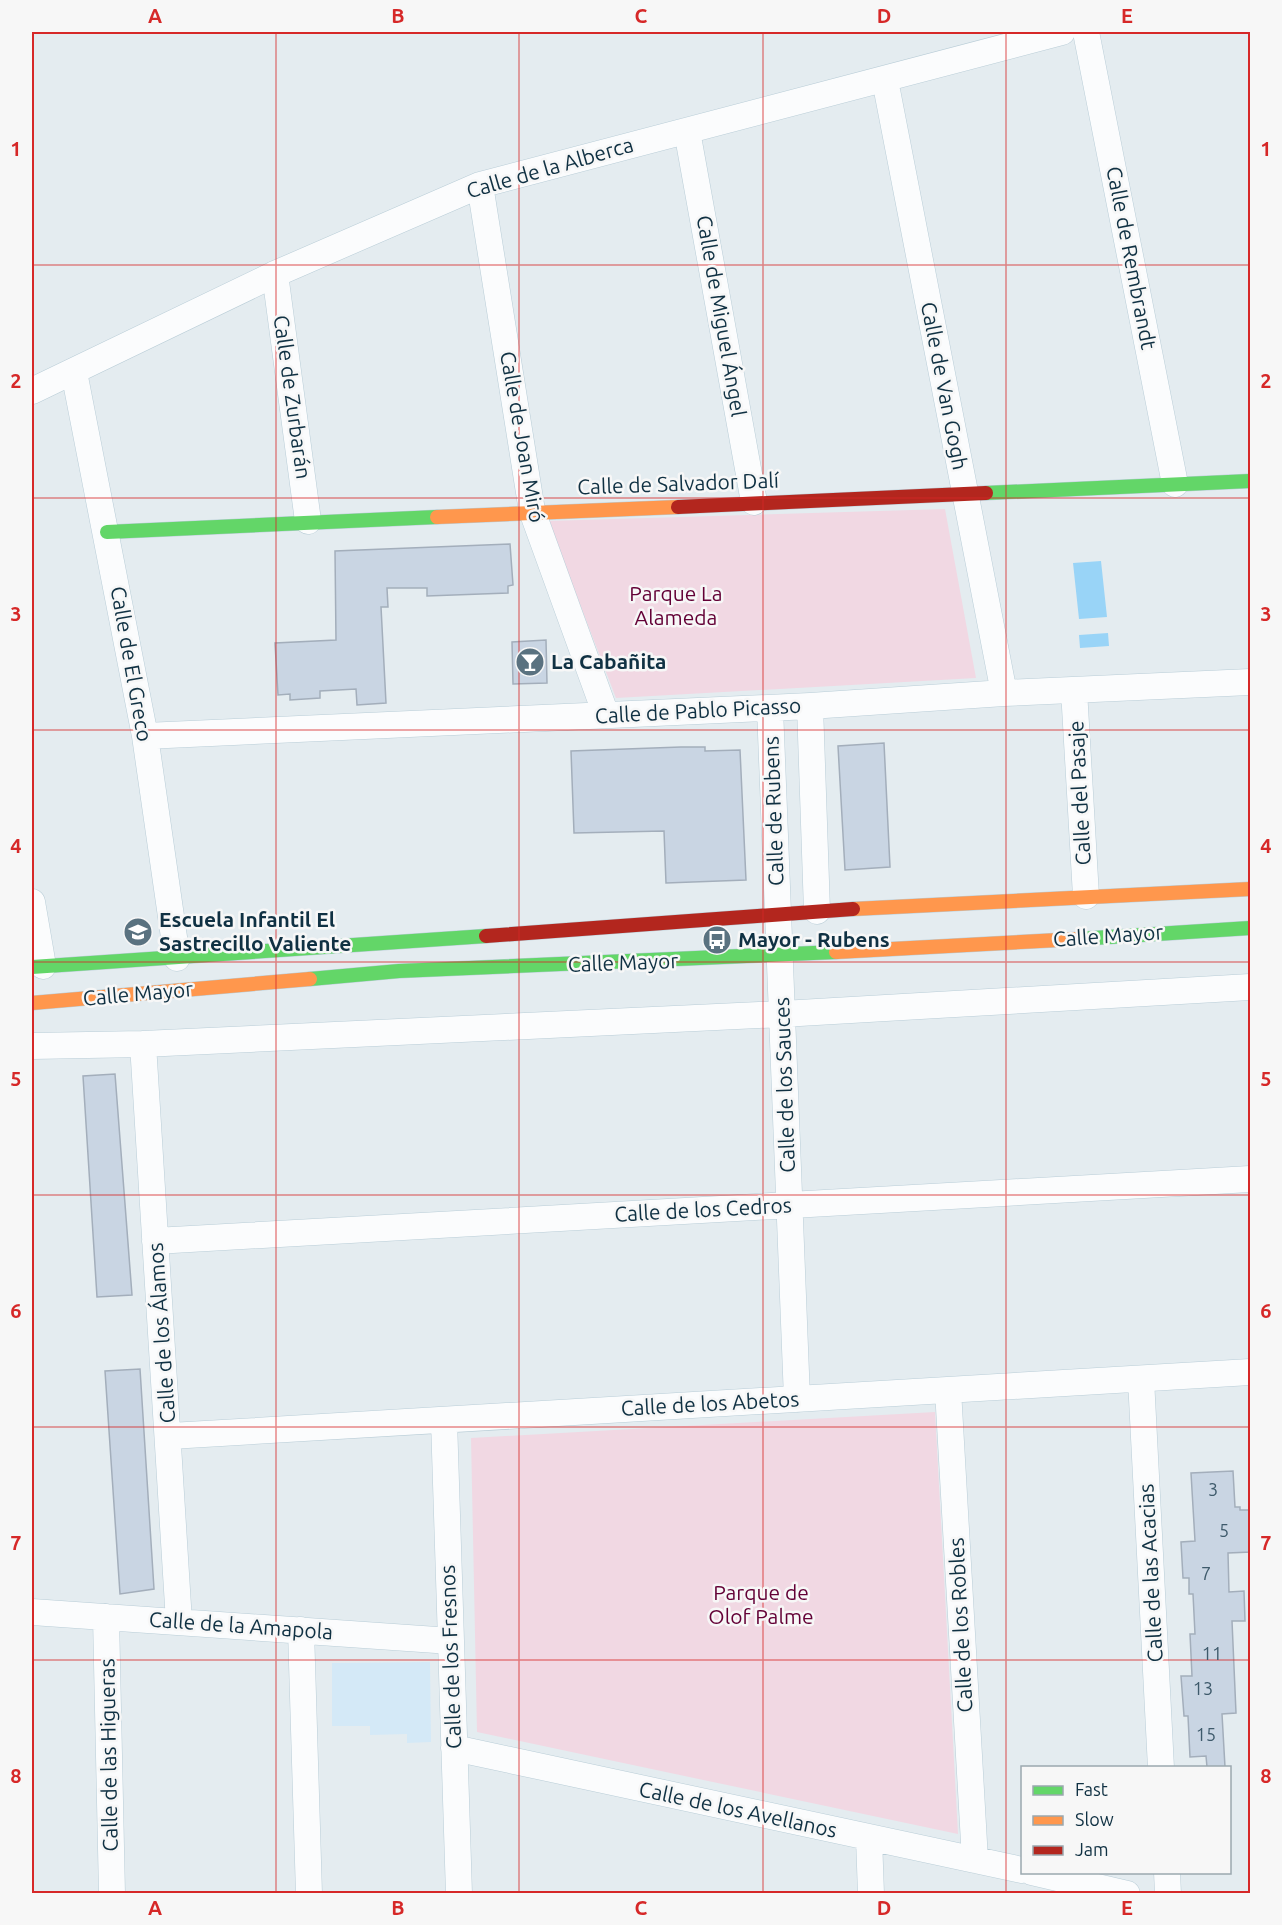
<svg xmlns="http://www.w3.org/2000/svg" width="1282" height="1925" font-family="Ubuntu,sans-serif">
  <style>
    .built { fill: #d4e9f7 }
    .green { fill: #f1d8e3 }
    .water { fill: #99d4f7 }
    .building { fill: #c9d5e3; stroke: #a3aebb; stroke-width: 1.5 }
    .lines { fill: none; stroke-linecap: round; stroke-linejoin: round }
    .street-casing { stroke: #b9cdd7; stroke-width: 27 }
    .fast-casing { stroke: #b9cdd7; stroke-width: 15 }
    .slow-casing { stroke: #b9cdd7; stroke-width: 15 }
    .jam-casing { stroke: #b9cdd7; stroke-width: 15 }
    .street { stroke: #fbfcfd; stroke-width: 26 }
    .fast { stroke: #63d668; stroke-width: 14 }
    .slow { stroke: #ff974d; stroke-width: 14 }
    .jam { stroke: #b3261e; stroke-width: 14 }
    .grid { fill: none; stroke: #d62828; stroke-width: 1.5; stroke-opacity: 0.55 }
    .labels { text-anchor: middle; stroke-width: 5; stroke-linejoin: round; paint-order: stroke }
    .number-label { font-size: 18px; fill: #3e5a6b }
    .street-label { font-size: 21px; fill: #103143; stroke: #f7f7f7 }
    .park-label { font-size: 21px; fill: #630036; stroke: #f7f7f7 }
    .poi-label { font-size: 21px; font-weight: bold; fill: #103143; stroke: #f7f7f7; text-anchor: start }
    .neatline { fill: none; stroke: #d62828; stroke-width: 2 }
    .grid-label { font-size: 20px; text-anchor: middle; font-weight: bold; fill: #d62828 }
  </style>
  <rect width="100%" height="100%" fill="#e4ecf0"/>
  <path class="built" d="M 430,1662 L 431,1742 L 407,1743 L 407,1734 L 370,1735 L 370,1726 L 332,1726 L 332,1663 Z"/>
  <path class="green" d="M 945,509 L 976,678 L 616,698 L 548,521 Z
    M 935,1412 L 958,1834 L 477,1732 L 471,1438 Z"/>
  <path class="water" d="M 1101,561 L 1107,617 L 1079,619 L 1073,563 Z
    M 1108,633 L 1109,646 L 1080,648 L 1079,635 Z"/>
  <path class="building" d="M 510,544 L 513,585 L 508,586 L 508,593 L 427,596 L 427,588 L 387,588 L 388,607 L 381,607 L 386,703 L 357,705 L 356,689 L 320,691 L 320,698 L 290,700 L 290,694 L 278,695 L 275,643 L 336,640 L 335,551 Z
    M 546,640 L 547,683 L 513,684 L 512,642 Z
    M 884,743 L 890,867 L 845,870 L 838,746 Z
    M 681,747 L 705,747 L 705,751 L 740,750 L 746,880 L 666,883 L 664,831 L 574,833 L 571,751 Z
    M 115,1074 L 132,1295 L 97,1297 L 83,1076 Z
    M 140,1369 L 154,1589 L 120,1594 L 105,1371 Z
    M 1233,1471 L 1235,1507 L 1240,1507 L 1240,1510 L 1251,1510 L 1251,1552 L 1228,1553 L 1229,1592 L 1244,1591 L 1245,1621 L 1232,1621 L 1236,1713 L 1222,1714 L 1225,1767 L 1207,1767 L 1206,1756 L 1190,1757 L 1188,1716 L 1184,1716 L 1181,1676 L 1192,1676 L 1190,1634 L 1195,1634 L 1193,1594 L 1189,1594 L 1189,1578 L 1183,1578 L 1181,1542 L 1195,1541 L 1191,1473 Z"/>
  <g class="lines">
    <g class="street-casing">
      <path id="street" d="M 1086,32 L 1175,484
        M 885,80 L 1004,693
        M 687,131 L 754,502
        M 480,185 L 532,511 L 606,715
        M 275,274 L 308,521
        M 74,372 L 145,736 L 177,958
        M 32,391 L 275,274 L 480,185 L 1062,32
        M 1074,690 L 1086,896
        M 810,706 L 817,911
        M 770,708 L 797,1399
        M 145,736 L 810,706 L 1004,693 L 1250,682
        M 32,902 L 43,966
        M 143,1044 L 179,1622
        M 32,1046 L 143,1044 L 782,1014 L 1250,987
        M 155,1241 L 1250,1179
        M 1141,1379 L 1161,1768
        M 948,1390 L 975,1860
        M 444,1420 L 459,1894
        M 170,1436 L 1250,1372
        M 32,1612 L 451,1641
        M 106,1617 L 112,1894
        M 301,1630 L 309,1894
        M 454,1748 L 1022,1870
        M 869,1838 L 871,1894
        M 1032,1872 L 1127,1894
        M 1167,1872 L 1168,1894"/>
    </g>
    <g class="fast-casing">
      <path id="fast" d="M 986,493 L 1250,481
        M 107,532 L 437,517
        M 1078,939 L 1250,928
        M 32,967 L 486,936
        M 310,979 L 399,971 L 836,952"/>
    </g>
    <g class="slow-casing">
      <path id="slow" d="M 437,517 L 678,507
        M 853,909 L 1250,889
        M 836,952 L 1078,939
        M 32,1003 L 310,979"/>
    </g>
    <g class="jam-casing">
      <path id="jam" d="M 678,507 L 986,493
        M 486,936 L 853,909"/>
    </g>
    <use href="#street" class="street"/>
    <use href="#fast" class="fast"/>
    <use href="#slow" class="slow"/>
    <use href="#jam" class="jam"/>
  </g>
  <path class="grid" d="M 276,32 L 276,1894M 519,32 L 519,1894M 763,32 L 763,1894M 1006,32 L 1006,1894M 32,265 L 1250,265M 32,498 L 1250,498M 32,730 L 1250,730M 32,962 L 1250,962M 32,1195 L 1250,1195M 32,1427 L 1250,1427M 32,1660 L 1250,1660"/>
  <defs>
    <g id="bar-disc" transform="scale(1.5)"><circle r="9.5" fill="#5a7280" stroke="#f7f7f7"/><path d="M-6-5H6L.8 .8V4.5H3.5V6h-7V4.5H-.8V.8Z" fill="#fff"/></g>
    <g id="school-disc" transform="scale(1.5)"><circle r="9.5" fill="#5a7280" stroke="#f7f7f7"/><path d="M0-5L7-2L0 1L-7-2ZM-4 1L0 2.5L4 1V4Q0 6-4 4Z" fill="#fff"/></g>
    <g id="bus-disc" transform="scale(1.5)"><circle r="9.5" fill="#5a7280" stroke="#f7f7f7"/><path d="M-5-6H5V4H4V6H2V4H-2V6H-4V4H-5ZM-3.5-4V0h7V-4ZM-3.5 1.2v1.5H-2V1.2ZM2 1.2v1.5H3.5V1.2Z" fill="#fff"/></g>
  </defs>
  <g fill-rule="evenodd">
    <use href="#bar-disc" x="530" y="662"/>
    <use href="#school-disc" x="138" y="932"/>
    <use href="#bus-disc" x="717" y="940"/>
  </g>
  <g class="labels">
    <g class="number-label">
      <text x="1213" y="1496">3</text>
      <text x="1224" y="1537">5</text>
      <text x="1206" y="1580">7</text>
      <text x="1212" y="1660">11</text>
      <text x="1203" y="1695">13</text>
      <text x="1206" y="1741">15</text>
    </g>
    <g class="street-label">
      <text transform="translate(550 168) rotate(-16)" y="7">Calle de la Alberca</text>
      <text transform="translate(1131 258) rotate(79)" y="7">Calle de Rembrandt</text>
      <text transform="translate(721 316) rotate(80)" y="7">Calle de Miguel Ángel</text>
      <text transform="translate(944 386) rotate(79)" y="7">Calle de Van Gogh</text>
      <text transform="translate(292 397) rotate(82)" y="7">Calle de Zurbarán</text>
      <text transform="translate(522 437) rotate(80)" y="7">Calle de Joan Miró</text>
      <text transform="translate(678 484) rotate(-2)" y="7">Calle de Salvador Dalí</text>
      <text transform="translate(131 664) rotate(80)" y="7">Calle de El Greco</text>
      <text transform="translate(698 711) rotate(-3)" y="7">Calle de Pablo Picasso</text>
      <text transform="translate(1080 793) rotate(-93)" y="7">Calle del Pasaje</text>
      <text transform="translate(774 811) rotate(-92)" y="7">Calle de Rubens</text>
      <text transform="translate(1108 936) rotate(-4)" y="7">Calle Mayor</text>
      <text transform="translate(623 963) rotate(-2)" y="7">Calle Mayor</text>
      <text transform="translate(138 994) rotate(-5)" y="7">Calle Mayor</text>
      <text transform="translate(785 1085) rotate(-92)" y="7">Calle de los Sauces</text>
      <text transform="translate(703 1210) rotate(-3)" y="7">Calle de los Cedros</text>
      <text transform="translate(162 1333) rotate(-94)" y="7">Calle de los Álamos</text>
      <text transform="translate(710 1404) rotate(-3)" y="7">Calle de los Abetos</text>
      <text transform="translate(1151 1573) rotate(-93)" y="7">Calle de las Acacias</text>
      <text transform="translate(961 1625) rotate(-93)" y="7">Calle de los Robles</text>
      <text transform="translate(241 1626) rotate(4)" y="7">Calle de la Amapola</text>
      <text transform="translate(451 1657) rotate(-92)" y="7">Calle de los Fresnos</text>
      <text transform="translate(109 1755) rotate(-91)" y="7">Calle de las Higueras</text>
      <text transform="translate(738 1810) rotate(12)" y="7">Calle de los Avellanos</text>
    </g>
    <g class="park-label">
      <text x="676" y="601">Parque La<tspan x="676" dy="24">Alameda</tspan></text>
      <text x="761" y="1600">Parque de<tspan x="761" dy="24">Olof Palme</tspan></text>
    </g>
    <g class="poi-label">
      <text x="551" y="669">La Cabañita</text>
      <text x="159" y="927">Escuela Infantil El<tspan x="159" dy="24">Sastrecillo Valiente</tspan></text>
      <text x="738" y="947">Mayor - Rubens</text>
    </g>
  </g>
  <rect width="1282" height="1925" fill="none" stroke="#f7f7f7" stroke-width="66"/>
  <rect x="1021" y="1766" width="210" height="108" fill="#f7f7f7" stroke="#9ba8af" stroke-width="1.5"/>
  <rect x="1033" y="1786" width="30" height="9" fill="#63d668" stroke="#9ba8af" stroke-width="1.5"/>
  <text x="1075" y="1796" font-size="18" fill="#103143">Fast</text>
  <rect x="1033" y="1816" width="30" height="9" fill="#ff974d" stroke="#9ba8af" stroke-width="1.5"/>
  <text x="1075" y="1826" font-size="18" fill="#103143">Slow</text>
  <rect x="1033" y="1846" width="30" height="9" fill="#b3261e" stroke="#9ba8af" stroke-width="1.5"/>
  <text x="1075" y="1856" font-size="18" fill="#103143">Jam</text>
  <rect x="33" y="33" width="1216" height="1859" class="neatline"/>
  <g class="grid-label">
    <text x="155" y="23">A</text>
    <text x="398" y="23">B</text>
    <text x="641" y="23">C</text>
    <text x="884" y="23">D</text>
    <text x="1127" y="23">E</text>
    <text x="16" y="156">1</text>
    <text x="1266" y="156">1</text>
    <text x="16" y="388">2</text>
    <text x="1266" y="388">2</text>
    <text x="16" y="621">3</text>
    <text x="1266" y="621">3</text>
    <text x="16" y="853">4</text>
    <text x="1266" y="853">4</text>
    <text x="16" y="1086">5</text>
    <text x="1266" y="1086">5</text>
    <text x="16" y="1318">6</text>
    <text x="1266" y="1318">6</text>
    <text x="16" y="1550">7</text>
    <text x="1266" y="1550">7</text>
    <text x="16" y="1783">8</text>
    <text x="1266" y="1783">8</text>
    <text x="155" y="1915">A</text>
    <text x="398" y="1915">B</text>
    <text x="641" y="1915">C</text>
    <text x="884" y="1915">D</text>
    <text x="1127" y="1915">E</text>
  </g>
</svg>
